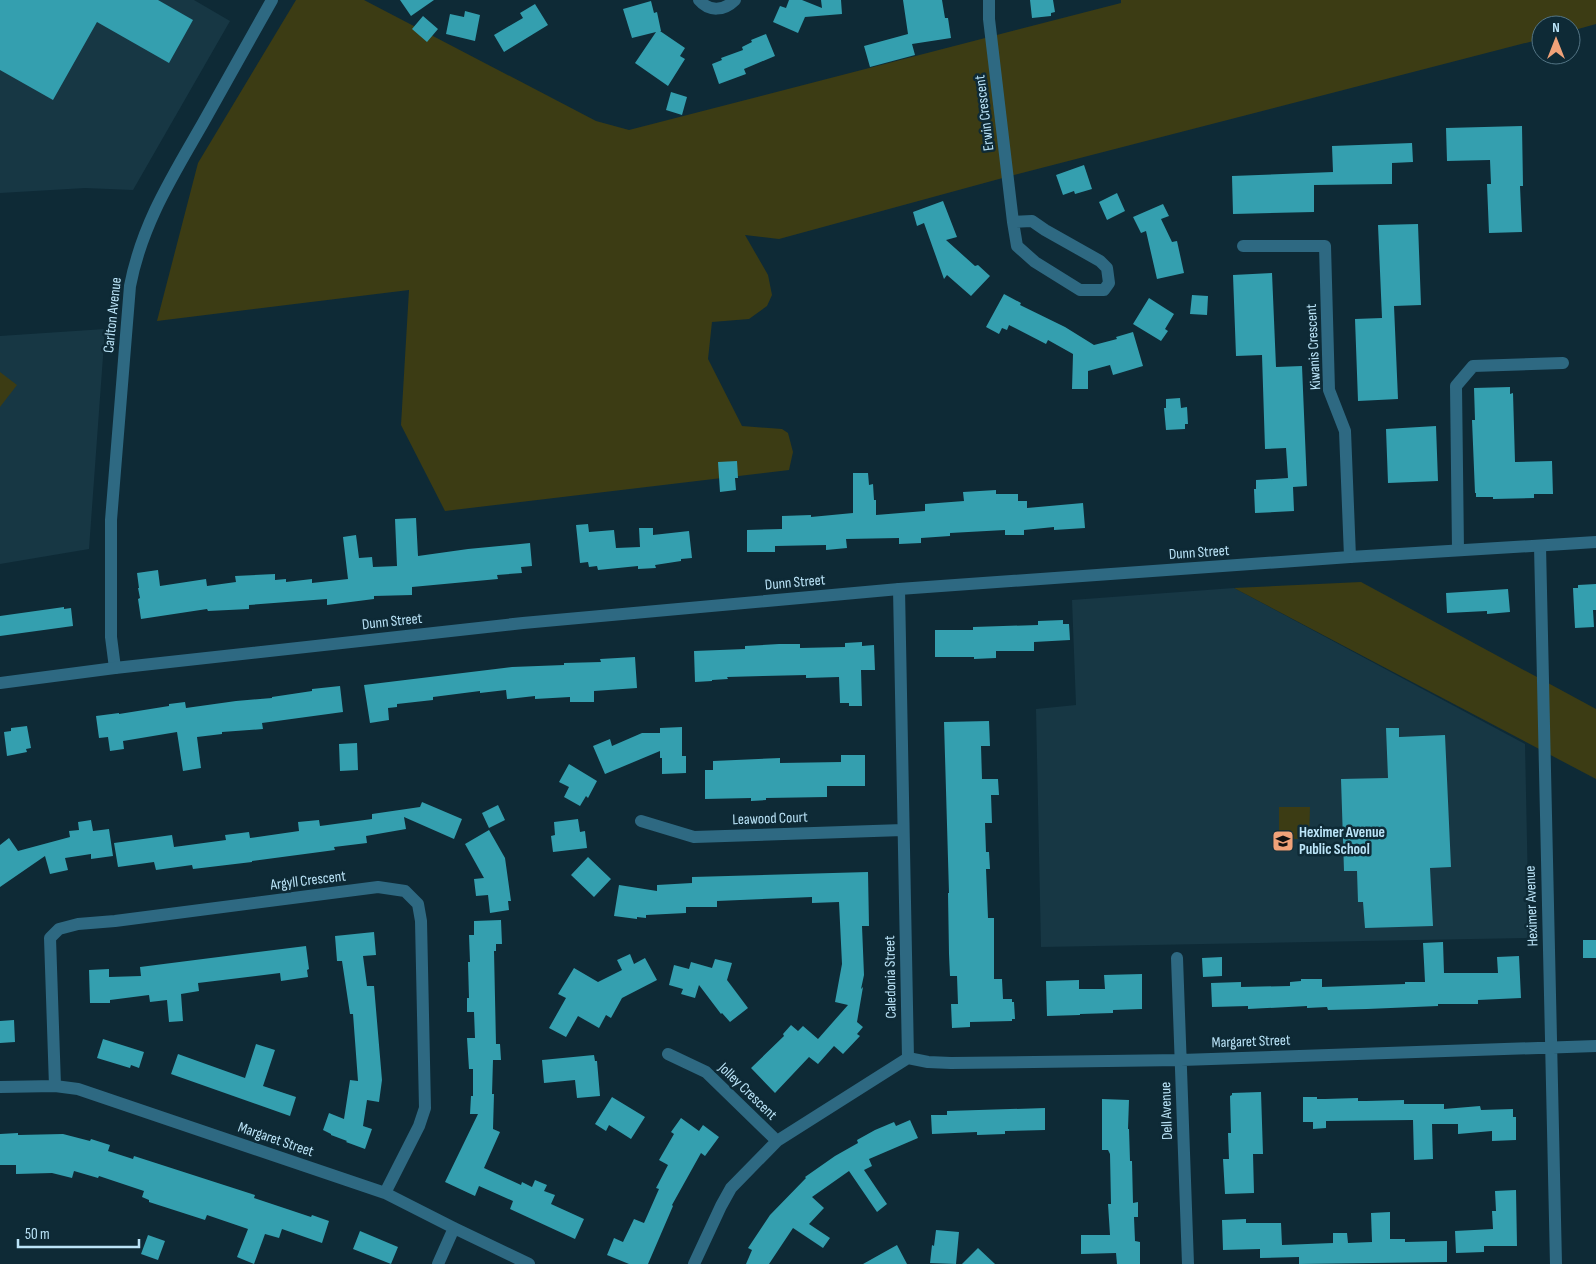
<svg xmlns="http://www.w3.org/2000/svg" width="1596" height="1264" font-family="'Sofia Sans Condensed',sans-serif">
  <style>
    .built { fill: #173744 }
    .green { fill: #3c3c14 }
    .building { fill: #349faf }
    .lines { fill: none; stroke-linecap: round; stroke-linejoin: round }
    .minor { stroke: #2e6982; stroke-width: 12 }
    .tertiary { stroke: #2e6982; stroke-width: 12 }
    .labels { text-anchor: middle; stroke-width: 5; stroke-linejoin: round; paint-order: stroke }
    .street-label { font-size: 15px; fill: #bbe4f8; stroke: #0e2a36 }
    .poi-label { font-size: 15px; font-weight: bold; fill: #bbe4f8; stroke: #0e2a36; text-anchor: start }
  </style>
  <rect width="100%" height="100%" fill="#0e2a36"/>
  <path class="built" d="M 0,0 L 194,0 L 230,21 L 133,190 L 85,188 L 0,193 Z
    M 105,329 L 89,549 L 0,564 L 0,336 Z
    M 1234,588 L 1525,744 L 1529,938 L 1041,947 L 1036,709 L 1076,705 L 1072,600 Z"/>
  <path class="green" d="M 296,0 L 364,0 L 596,121 L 629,130 L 1121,3 L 1121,0 L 1596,0 L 1596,24 L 1571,31 L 1571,25 L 1541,25 L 1541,39 L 1010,176 L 779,239 L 745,235 L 768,275 L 772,295 L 767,306 L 749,319 L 712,322 L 708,359 L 742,426 L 782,429 L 788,433 L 793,452 L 789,470 L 445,511 L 401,425 L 409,290 L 157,321 L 198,163 Z
    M 0,372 L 17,385 L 0,407 Z
    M 1361,582 L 1596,709 L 1596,779 L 1234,588 Z
    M 1279,807 L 1310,807 L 1309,839 L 1279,839 Z"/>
  <path class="building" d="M 0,0 L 158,0 L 193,20 L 169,63 L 97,22 L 53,100 L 0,70 Z
    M 400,0 L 434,0 L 411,16 Z
    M 789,0 L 802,0 L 822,8 L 821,0 L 841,0 L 842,14 L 805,17 L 798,33 L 773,22 L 780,6 L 786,8 Z
    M 903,0 L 942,0 L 945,18 L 948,18 L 951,38 L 912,44 L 915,55 L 870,67 L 864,46 L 908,34 Z
    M 1030,0 L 1053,0 L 1055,12 L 1051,13 L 1051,16 L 1032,18 Z
    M 651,1 L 654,13 L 657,12 L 661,31 L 660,31 L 685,48 L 680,56 L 685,59 L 668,86 L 635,63 L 656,32 L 632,38 L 623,9 Z
    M 535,4 L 548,25 L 504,52 L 494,35 L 523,18 L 520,13 Z
    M 465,11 L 480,15 L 475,41 L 446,34 L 450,14 L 464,17 Z
    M 423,16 L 438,29 L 427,42 L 412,29 Z
    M 766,34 L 775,56 L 744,69 L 746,74 L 719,84 L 712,64 L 722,60 L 721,58 L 743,50 L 742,47 L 752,42 L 751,40 Z
    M 671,92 L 687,97 L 682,115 L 666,110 Z
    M 1522,126 L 1523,186 L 1520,186 L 1522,232 L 1489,233 L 1487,184 L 1491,184 L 1490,160 L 1447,161 L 1446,128 Z
    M 1412,143 L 1413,162 L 1392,163 L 1392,184 L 1314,185 L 1314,212 L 1233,214 L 1232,176 L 1333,172 L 1332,146 Z
    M 1084,165 L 1092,189 L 1075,194 L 1074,191 L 1063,195 L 1056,175 Z
    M 1117,193 L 1125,211 L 1107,220 L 1099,202 Z
    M 943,201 L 957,237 L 946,240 L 975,266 L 978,265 L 990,276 L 971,296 L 947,275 L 944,279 L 924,223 L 917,226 L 913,212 Z
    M 1163,204 L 1169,216 L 1161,219 L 1172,242 L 1177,241 L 1184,273 L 1157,279 L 1146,231 L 1141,233 L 1133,217 Z
    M 1418,224 L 1421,305 L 1394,306 L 1398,399 L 1358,401 L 1355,319 L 1382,318 L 1378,225 Z
    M 1272,273 L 1276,367 L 1302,366 L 1307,486 L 1293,487 L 1294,511 L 1255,513 L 1254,489 L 1256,489 L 1256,480 L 1288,478 L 1286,448 L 1265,449 L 1262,355 L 1236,356 L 1233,275 Z
    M 1004,294 L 1021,303 L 1020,305 L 1065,327 L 1094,345 L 1117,339 L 1116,337 L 1133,332 L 1143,366 L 1113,375 L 1110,365 L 1088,371 L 1088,389 L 1072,389 L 1073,354 L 1048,340 L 1046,344 L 1009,325 L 1007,330 L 1002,328 L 999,334 L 986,327 Z
    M 1192,295 L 1208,296 L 1207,315 L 1190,314 Z
    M 1149,298 L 1174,314 L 1165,329 L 1168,331 L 1161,341 L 1133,324 Z
    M 1510,387 L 1510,394 L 1513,393 L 1515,462 L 1552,461 L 1553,494 L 1534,494 L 1534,498 L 1493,499 L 1493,497 L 1476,497 L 1476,493 L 1475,493 L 1472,420 L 1475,420 L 1474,388 Z
    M 1180,398 L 1181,408 L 1187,407 L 1188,424 L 1185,424 L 1185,429 L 1166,430 L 1164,408 L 1166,408 L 1166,399 Z
    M 1436,426 L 1438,481 L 1388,483 L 1386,429 Z
    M 737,461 L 738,478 L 735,478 L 736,490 L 720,492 L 718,462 Z
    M 853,473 L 868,473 L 869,485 L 873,484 L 874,500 L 876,500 L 876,515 L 925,511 L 925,504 L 964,501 L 963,492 L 996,490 L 996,494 L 1018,494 L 1018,501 L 1027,501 L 1027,508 L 1083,503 L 1085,528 L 1054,530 L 1054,527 L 1024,530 L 1024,535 L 1005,535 L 1005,530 L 950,533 L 950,536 L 921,538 L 921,543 L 899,544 L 899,538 L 846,539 L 847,548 L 826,550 L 826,545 L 775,546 L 775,552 L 747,552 L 747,530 L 782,529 L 782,516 L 811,515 L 811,517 L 853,513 Z
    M 416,518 L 418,556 L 468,549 L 530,543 L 532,566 L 521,567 L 522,573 L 497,575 L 498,579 L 412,587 L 412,595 L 374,596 L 374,599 L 327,605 L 327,599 L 249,605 L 249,609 L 208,611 L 207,609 L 141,619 L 138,599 L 140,598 L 138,588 L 139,588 L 137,573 L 158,570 L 160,586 L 206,579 L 207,586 L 236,582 L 235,576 L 275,574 L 275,580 L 286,579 L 286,582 L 312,579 L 312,583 L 348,579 L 343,537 L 356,535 L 359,558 L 372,557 L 373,567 L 397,566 L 395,519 Z
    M 588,524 L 589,532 L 614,530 L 616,548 L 640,547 L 639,528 L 653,528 L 653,535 L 689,531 L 692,558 L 681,559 L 681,561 L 655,565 L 656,568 L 638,569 L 638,566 L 598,570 L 597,566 L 589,567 L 588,562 L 580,563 L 576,525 Z
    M 1596,584 L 1596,610 L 1593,610 L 1594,627 L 1575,628 L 1573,588 L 1578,588 L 1578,585 Z
    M 1508,589 L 1510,612 L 1487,614 L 1487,611 L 1447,613 L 1446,593 Z
    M 64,607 L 64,609 L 71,608 L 73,626 L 0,636 L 0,616 Z
    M 1063,620 L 1063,624 L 1069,624 L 1070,640 L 1034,642 L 1034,651 L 996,651 L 996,658 L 974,659 L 974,657 L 935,657 L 935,630 L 973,630 L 973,627 L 1038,625 L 1038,621 Z
    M 862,642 L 862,646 L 874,645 L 875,670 L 861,670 L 862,706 L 849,706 L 849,703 L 840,703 L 839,677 L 806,678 L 806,675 L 763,676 L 727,677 L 728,679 L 712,680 L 712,681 L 695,682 L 694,651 L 745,649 L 745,646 L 779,644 L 800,644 L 800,648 L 845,647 L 845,643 Z
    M 635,657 L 637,688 L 594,691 L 594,702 L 570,702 L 570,697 L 535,699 L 535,696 L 507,699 L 506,690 L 480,693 L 480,691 L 433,697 L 433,700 L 397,704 L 397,707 L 388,708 L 389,720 L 370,723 L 364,685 L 512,667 L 564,665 L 564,663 L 601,662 L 600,659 Z
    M 340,686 L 343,712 L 262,723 L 263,729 L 222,732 L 222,734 L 197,737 L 201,768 L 183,771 L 177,732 L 123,741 L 124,749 L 110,751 L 108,737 L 99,738 L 96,716 L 119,713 L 119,714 L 169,706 L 169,704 L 185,702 L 186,708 L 236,701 L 272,698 L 272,697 L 312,691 L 312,689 Z
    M 989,721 L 990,746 L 981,746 L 982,779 L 998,779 L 999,795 L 991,795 L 992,823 L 985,823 L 986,852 L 989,852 L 990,869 L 986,869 L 988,918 L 994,918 L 994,979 L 1002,979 L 1003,999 L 1012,999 L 1012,1002 L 1014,1002 L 1015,1019 L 1012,1019 L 1012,1021 L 970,1022 L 970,1027 L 952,1028 L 951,1004 L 958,1004 L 957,976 L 950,976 L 949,954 L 948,893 L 949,893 L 944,722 Z
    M 27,726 L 31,748 L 26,749 L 27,752 L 7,756 L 4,732 L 11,731 L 11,728 Z
    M 682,727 L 682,756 L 686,756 L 686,773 L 662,774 L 662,758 L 660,758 L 660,751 L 605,774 L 593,746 L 610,739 L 612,746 L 642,733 L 660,733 L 660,728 Z
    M 1386,728 L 1399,728 L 1399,737 L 1445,735 L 1451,867 L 1430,868 L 1433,926 L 1365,928 L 1363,902 L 1358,902 L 1357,871 L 1344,871 L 1341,779 L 1388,778 Z
    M 357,743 L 358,770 L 340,771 L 339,744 Z
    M 841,755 L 865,755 L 865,786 L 827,786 L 827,797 L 766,798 L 766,800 L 751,801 L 751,798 L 705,799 L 705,770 L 713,770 L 713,761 L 780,758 L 780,763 L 841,762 Z
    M 569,764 L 597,781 L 588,798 L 586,796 L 580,806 L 564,797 L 569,787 L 559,782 Z
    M 422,802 L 462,819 L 454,839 L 404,817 L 406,829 L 366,836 L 367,843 L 334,847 L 335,850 L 252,861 L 252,862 L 193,869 L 192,865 L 156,870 L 154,862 L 118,867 L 114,843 L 172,835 L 174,847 L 226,840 L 225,835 L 249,832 L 250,838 L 299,831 L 298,822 L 319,820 L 320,826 L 372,819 L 372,814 L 420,807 Z
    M 498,805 L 505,820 L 489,828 L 482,813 Z
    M 578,819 L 580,832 L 585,831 L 587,848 L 553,852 L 551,836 L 555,835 L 554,822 Z
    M 91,820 L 93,831 L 109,829 L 113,856 L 91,859 L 91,854 L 65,858 L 68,870 L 50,874 L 45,856 L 0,887 L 0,845 L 9,838 L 18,851 L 70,837 L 69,831 L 79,830 L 78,822 Z
    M 489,830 L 505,858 L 511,901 L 508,901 L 509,910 L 490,913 L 488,895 L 476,896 L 474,879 L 484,878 L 465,844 Z
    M 588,857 L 611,879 L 594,897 L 571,875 Z
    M 868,872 L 869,926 L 862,926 L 864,975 L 861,989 L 863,987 L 857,1022 L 863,1027 L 857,1034 L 860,1036 L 843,1054 L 834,1046 L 818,1064 L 809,1057 L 775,1093 L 751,1068 L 784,1036 L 783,1034 L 791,1025 L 798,1031 L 803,1026 L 818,1039 L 848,1005 L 835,1002 L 842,964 L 839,902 L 812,903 L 812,897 L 717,901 L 717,907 L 686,907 L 686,913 L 646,915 L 646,918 L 637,917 L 637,919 L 614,916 L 619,885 L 657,891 L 657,885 L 692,883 L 692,877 Z
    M 501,920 L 502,944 L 496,944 L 496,951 L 494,951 L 496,1044 L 500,1044 L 501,1060 L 493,1060 L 492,1094 L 494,1094 L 493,1129 L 500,1132 L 484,1168 L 521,1185 L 522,1182 L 532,1187 L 535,1180 L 547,1185 L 544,1191 L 555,1195 L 551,1204 L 584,1219 L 575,1239 L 510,1209 L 513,1201 L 479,1186 L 475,1196 L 445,1182 L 478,1114 L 470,1114 L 471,1096 L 473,1096 L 473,1069 L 469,1069 L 467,1038 L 475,1038 L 474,1012 L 467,1012 L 467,998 L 469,998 L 468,962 L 470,962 L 469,935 L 474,935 L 474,921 Z
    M 374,932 L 376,955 L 363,956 L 367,986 L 374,986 L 382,1080 L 379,1102 L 367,1100 L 363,1126 L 372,1129 L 365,1149 L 346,1142 L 347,1141 L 331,1135 L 331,1134 L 323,1130 L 329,1113 L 344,1119 L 350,1080 L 358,1081 L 353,1014 L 350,1014 L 342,961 L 337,961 L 335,936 Z
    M 1583,940 L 1596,940 L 1596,958 L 1583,958 Z
    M 1443,942 L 1444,973 L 1498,973 L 1497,957 L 1519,956 L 1521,998 L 1478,1000 L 1478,1004 L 1438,1004 L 1438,1006 L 1367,1009 L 1328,1010 L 1327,1007 L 1307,1008 L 1307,1006 L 1248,1009 L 1248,1006 L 1212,1007 L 1211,983 L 1241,982 L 1241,987 L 1290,986 L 1290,982 L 1301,981 L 1301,979 L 1322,979 L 1322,987 L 1405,984 L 1405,982 L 1425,982 L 1423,943 Z
    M 306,946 L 309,969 L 307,970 L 308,977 L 281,981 L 280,973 L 198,983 L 199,991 L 181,994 L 183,1021 L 169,1022 L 167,1000 L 150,1002 L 149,995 L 110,1000 L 110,1003 L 90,1003 L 89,970 L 109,969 L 109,977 L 141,976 L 140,967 Z
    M 630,954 L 634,964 L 645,958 L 657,980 L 622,998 L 611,1018 L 606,1015 L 599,1028 L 578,1016 L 566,1037 L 549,1028 L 566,998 L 558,994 L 574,968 L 598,982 L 622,970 L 617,960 Z
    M 1222,957 L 1222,976 L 1203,977 L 1202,958 Z
    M 715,959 L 732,963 L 727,980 L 748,1008 L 730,1022 L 722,1013 L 721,1014 L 699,985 L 695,998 L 681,994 L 683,989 L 669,985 L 674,965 L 689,969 L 691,962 L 712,968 Z
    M 1142,974 L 1142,1009 L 1113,1010 L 1113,1013 L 1080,1014 L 1080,1015 L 1047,1016 L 1046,981 L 1079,980 L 1079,989 L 1105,989 L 1104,975 Z
    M 14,1020 L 15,1042 L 0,1043 L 0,1021 Z
    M 103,1039 L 144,1052 L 139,1068 L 131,1065 L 130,1068 L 97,1058 Z
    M 256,1044 L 275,1050 L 263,1086 L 296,1097 L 290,1116 L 171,1074 L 178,1054 L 245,1078 Z
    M 594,1055 L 595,1061 L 597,1061 L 600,1096 L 577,1098 L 575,1080 L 544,1083 L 542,1060 Z
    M 1261,1092 L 1263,1154 L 1253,1154 L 1254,1193 L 1225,1194 L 1223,1159 L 1229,1159 L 1228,1133 L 1231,1133 L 1230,1096 L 1232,1095 L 1232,1093 Z
    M 612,1097 L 645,1117 L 631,1139 L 609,1125 L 606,1131 L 595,1124 Z
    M 1303,1097 L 1317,1097 L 1317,1099 L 1325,1099 L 1358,1098 L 1358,1101 L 1366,1101 L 1404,1100 L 1404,1104 L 1444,1104 L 1444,1109 L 1480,1106 L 1481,1110 L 1513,1109 L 1513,1117 L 1516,1117 L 1516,1140 L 1492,1141 L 1492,1131 L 1458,1134 L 1458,1124 L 1432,1124 L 1433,1159 L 1414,1160 L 1413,1120 L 1326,1121 L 1326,1128 L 1313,1129 L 1313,1122 L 1303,1122 Z
    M 1102,1099 L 1129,1100 L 1128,1129 L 1129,1129 L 1130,1161 L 1132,1161 L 1133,1203 L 1138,1202 L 1138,1217 L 1134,1217 L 1135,1241 L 1140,1242 L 1140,1264 L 1117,1264 L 1116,1253 L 1081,1254 L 1081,1235 L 1110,1235 L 1108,1204 L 1111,1204 L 1110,1154 L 1108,1150 L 1102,1150 Z
    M 1045,1108 L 1045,1130 L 1005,1131 L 1005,1134 L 977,1135 L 977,1132 L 932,1134 L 931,1115 L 947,1115 L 947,1111 Z
    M 681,1118 L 699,1131 L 703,1125 L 719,1137 L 705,1156 L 701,1153 L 672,1205 L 673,1206 L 648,1264 L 629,1264 L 607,1255 L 614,1238 L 623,1242 L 634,1219 L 644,1223 L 659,1189 L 656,1188 L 668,1165 L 659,1160 L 674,1134 L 671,1132 Z
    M 910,1120 L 918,1138 L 869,1159 L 872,1166 L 864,1170 L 887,1204 L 877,1212 L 849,1171 L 812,1197 L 824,1208 L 809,1224 L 830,1238 L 823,1248 L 793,1228 L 769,1264 L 746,1264 L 752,1250 L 748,1248 L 770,1215 L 806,1178 L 805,1177 L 835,1156 L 858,1143 L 857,1140 L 875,1130 L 894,1122 L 896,1126 Z
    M 18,1133 L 18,1135 L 63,1134 L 90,1141 L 91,1139 L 110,1145 L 108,1151 L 133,1159 L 134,1156 L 255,1195 L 254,1198 L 311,1217 L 312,1215 L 329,1221 L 322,1243 L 282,1229 L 279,1238 L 265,1234 L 254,1264 L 237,1257 L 248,1229 L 207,1215 L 205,1220 L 149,1202 L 149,1200 L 142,1197 L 144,1191 L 99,1176 L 98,1178 L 74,1171 L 72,1178 L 52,1173 L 16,1174 L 16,1165 L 0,1165 L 0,1134 Z
    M 1516,1190 L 1517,1246 L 1484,1246 L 1484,1252 L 1456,1253 L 1455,1231 L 1493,1229 L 1492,1211 L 1496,1211 L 1495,1191 Z
    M 1390,1212 L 1390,1239 L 1405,1239 L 1405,1242 L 1447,1241 L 1447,1262 L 1299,1264 L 1299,1257 L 1260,1258 L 1260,1249 L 1223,1250 L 1222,1220 L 1246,1219 L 1246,1223 L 1281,1223 L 1282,1245 L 1333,1243 L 1333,1233 L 1347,1233 L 1348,1243 L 1372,1242 L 1371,1213 Z
    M 936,1230 L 959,1232 L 956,1264 L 930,1263 L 932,1245 L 934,1246 Z
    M 360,1231 L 398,1247 L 391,1264 L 353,1249 Z
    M 148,1235 L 165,1241 L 158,1260 L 141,1254 Z
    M 897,1245 L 907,1264 L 863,1264 Z
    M 978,1248 L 995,1264 L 962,1264 Z"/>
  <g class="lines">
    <path class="minor" d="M 699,0 C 709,12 724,11 735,0
      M 989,0 L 989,19 L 1013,222 L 1017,246 L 1035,262 L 1080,290 L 1104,290 L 1109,283 L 1107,268 L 1100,261 L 1045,230 L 1032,221 L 1013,222
      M 1243,246 L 1325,246 L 1329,390 L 1345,431 L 1350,557
      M 1540,546 L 1556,1264
      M 1458,550 L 1456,386 L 1473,366 L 1563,363
      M 899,589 L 908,1058
      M 115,668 L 111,637 L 111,520 L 130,286 C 142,224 172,177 203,123 C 226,82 249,41 272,0
      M 641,821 L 694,837 L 903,830
      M 1177,958 L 1188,1264
      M 668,1054 L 706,1072 L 777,1141
      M 908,1058 L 928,1062 L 951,1063 L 1181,1060 L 1596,1046
      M 55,1086 L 50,938 L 59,929 L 78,924 L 115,921 L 378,887 L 405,891 L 418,904 L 421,921 L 425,1108 L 419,1126 L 385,1193
      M 0,1087 L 55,1086 L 78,1089 L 385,1193 L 454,1228 L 529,1264
      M 438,1264 L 454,1228
      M 694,1264 L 721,1206 L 731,1188 L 777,1141 L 908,1058"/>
    <path class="tertiary" d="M 0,683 L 115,668 L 523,623 L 899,589 L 1350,557 L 1596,542"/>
  </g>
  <defs>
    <g id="school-square" transform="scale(1.125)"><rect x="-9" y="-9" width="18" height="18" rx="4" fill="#f0a279" stroke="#0e2a36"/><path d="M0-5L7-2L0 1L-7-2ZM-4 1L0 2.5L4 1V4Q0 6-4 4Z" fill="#111"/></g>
  </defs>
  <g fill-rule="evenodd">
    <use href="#school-square" x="1283" y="841"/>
  </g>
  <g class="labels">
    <g class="street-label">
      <text transform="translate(984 113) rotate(-97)" y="5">Erwin Crescent</text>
      <text transform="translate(112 315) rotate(-84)" y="5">Carlton Avenue</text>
      <text transform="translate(1313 347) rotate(-93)" y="5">Kiwanis Crescent</text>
      <text transform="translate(1199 552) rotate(-4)" y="5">Dunn Street</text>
      <text transform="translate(795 582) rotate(-5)" y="5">Dunn Street</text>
      <text transform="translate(392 621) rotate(-6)" y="5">Dunn Street</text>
      <text transform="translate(770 818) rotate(-2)" y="5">Leawood Court</text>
      <text transform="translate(308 880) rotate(-7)" y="5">Argyll Crescent</text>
      <text transform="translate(1531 906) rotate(-92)" y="5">Heximer Avenue</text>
      <text transform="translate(890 977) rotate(-91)" y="5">Caledonia Street</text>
      <text transform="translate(1251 1041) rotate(-2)" y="5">Margaret Street</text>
      <text transform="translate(748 1091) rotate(44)" y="5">Jolley Crescent</text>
      <text transform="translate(1166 1111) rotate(-92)" y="5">Dell Avenue</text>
      <text transform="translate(276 1139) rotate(19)" y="5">Margaret Street</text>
    </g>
    <g class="poi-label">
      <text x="1299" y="837">Heximer Avenue<tspan x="1299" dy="17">Public School</tspan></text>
    </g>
  </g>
  <g transform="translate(1556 40)"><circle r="24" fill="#0e2a36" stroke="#537484"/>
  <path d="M0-4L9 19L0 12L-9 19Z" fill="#f0a279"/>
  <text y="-8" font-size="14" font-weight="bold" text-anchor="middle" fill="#bbe4f8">N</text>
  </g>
  <path d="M18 1239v8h121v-8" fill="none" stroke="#bbe4f8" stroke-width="2.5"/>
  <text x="25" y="1239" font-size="15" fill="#bbe4f8" stroke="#0e2a36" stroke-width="4" paint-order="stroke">50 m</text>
</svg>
